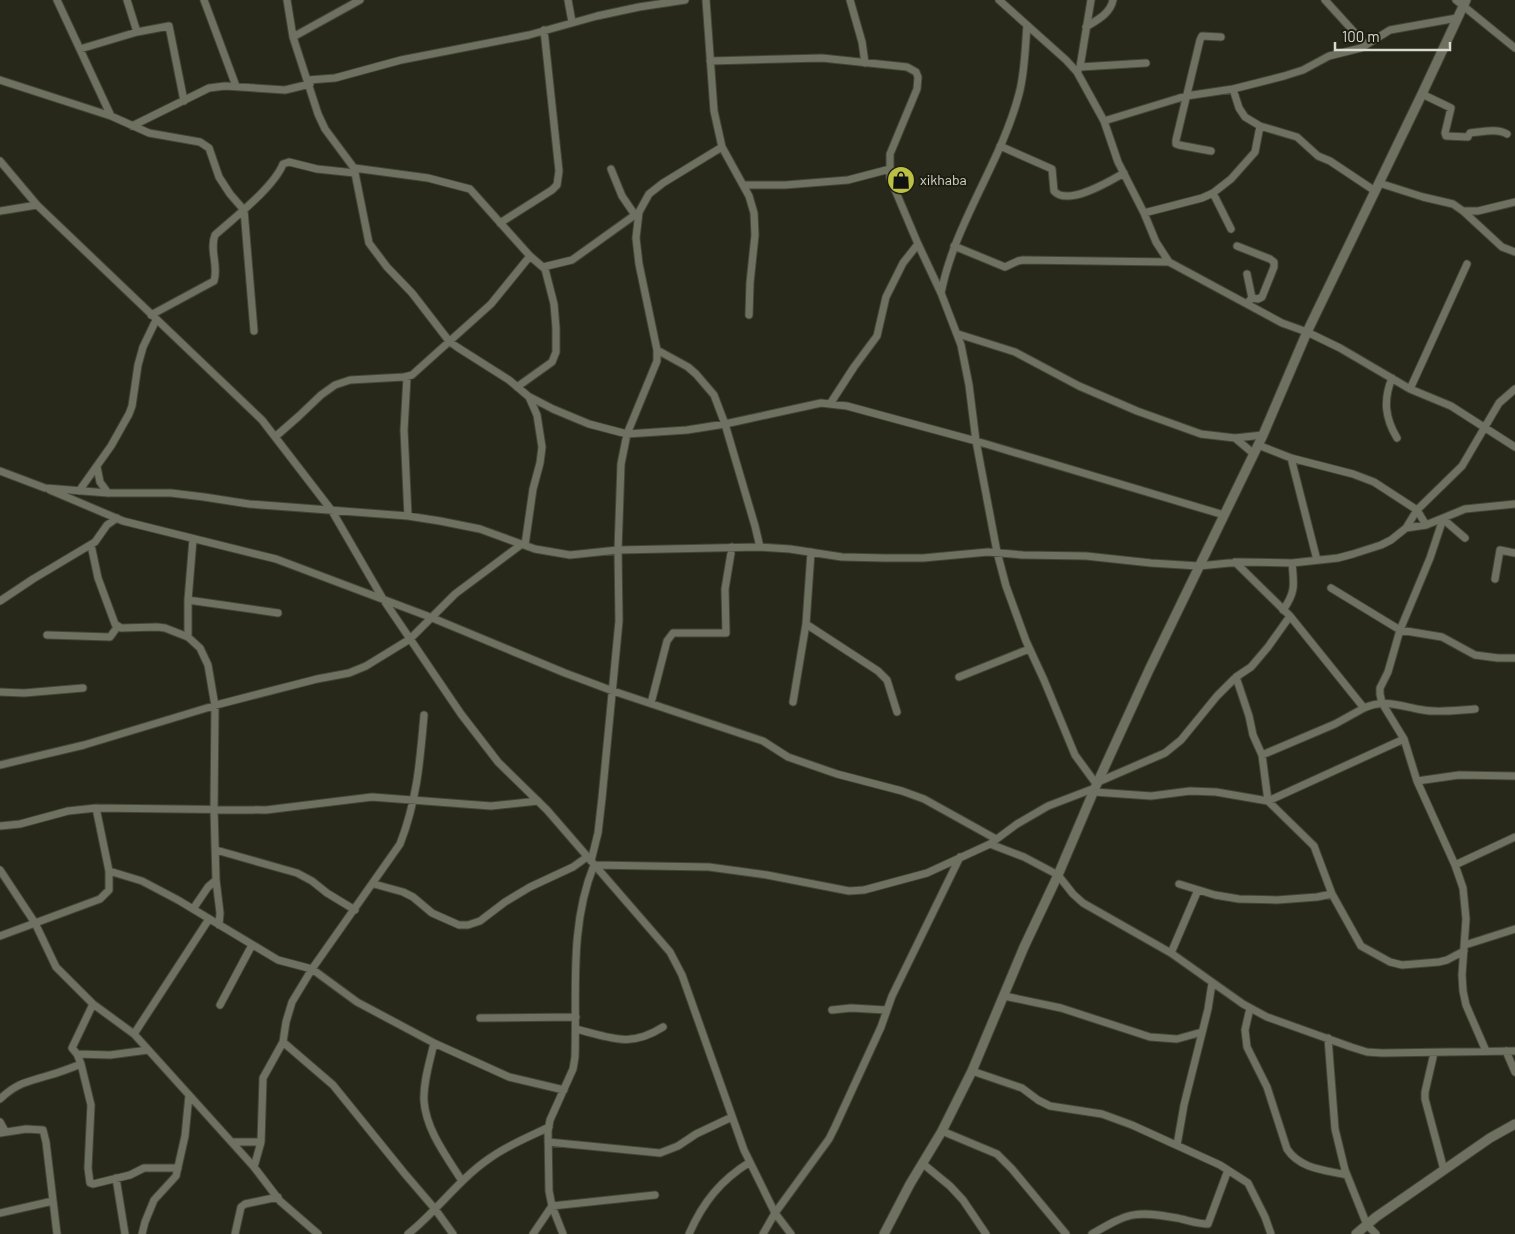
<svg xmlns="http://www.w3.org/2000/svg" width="1515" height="1234" font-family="Barlow,sans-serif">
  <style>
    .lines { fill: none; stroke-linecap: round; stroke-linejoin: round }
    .minor-casing { stroke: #444539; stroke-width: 9 }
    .tertiary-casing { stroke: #444539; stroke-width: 11 }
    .minor { stroke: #6f7160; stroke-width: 7 }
    .tertiary { stroke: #6f7160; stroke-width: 9 }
    .labels { text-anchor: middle; stroke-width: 4; stroke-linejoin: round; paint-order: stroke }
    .poi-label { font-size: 14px; fill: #d8d9d0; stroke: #1d1e10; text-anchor: start }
  </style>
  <rect width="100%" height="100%" fill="#272819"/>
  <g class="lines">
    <g class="minor-casing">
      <path id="minor" d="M 57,0 L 111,116
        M 127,0 L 137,32
        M 204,0 L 236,86
        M 287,0 L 293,37 L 318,114 L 325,129 L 354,168 L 369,243 L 387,267 L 412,293 L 449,341 L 457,347 L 509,380 L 528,396 L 553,409 L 589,424 L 627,434 L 687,430 L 725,424 L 821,403 L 847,406 L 976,441 L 1224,515
        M 568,0 L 572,22
        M 706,0 L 714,111 L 722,147 L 749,196 L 754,213 L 755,235 L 750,283 L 749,315
        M 850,0 L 862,42 L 865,63
        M 999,0 L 1066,60 L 1077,72 L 1104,121 L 1118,162 L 1144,213 L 1156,242 L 1169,262 L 1282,323 L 1307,332 L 1340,348 L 1410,389 L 1451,406 L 1515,447
        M 1325,0 L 1365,44
        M 1456,0 L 1515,48
        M 1086,27 C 1097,20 1110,14 1113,0
        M 293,37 L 360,0
        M 80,49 L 137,32 L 169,26 L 184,101
        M 710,61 L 822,58 L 907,67 L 916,72 L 918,77 L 917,89 L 890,154 L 890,178 L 918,244 L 941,293 L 961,345 L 969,385 L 976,441 L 997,552 L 1006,586 L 1026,641 L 1044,680 L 1075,755 L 1097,785
        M 1080,67 L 1146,63
        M 1077,72 L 1080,67 L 1091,0
        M 0,80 L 111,116 L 149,133 L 200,142 L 209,148 L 219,177 L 230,194 L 244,210 L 254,331
        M 308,80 L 335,78 L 401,60 L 529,35 L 597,16 L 639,7 L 685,0
        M 1233,89 L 1239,108 L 1245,117 L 1260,126 L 1297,137 L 1318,156 L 1330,161 L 1375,191
        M 1422,94 L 1451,108 L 1445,133 L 1446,136 L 1468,137 L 1470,133 C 1482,132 1497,128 1507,134
        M 1104,121 L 1186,96 L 1233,89 L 1284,76 L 1303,70 L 1329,56 L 1361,48 L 1390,30 L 1457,18
        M 132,126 L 209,88 L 225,86 L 285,90 L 310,84
        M 1000,146 L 1052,169 L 1054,191 C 1068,207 1110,181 1124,173
        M 1211,151 L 1179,145 L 1176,144 L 1176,140 L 1200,40 L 1202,36 L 1221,37
        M 0,161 L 37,205 L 262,420 L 332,511 L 383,599 L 461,714 L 498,762 L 547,810 L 670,952 L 682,975 L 744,1150 L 775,1213 L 791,1234
        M 354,168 L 428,178 L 470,189 L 530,256 L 545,269 L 554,304 L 556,328 L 556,352 L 552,362 L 517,387
        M 611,169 L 622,196 L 635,215
        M 1379,183 L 1423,197 L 1453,204 L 1463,211 L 1502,247 L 1515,252
        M 743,185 L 785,185 L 848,180 L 890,169
        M 1213,193 L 1231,229
        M 0,211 L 37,205
        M 1463,211 L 1478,211 L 1515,202
        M 1144,213 L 1202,198 L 1213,193 L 1231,179 L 1255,152 L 1260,126
        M 500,223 L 552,190 L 557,185 L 559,171 L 544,30
        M 954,246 L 1005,267 L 1018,261 L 1023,260 L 1169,262
        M 1237,246 L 1270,259 L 1274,262 L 1274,267 L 1262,297 L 1258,299 L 1252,298
        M 543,267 L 572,260 L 639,212
        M 1247,274 L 1252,298 L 1250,300
        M 941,293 C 955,222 1001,163 1019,94 C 1025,72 1025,48 1027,26
        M 151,315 L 214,281 C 219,266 209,250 215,235 C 234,218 274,187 283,164 L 289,162 L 317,169 L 355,173
        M 958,334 L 1015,352 L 1079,386 L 1137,411 L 1201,434 L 1235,438 L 1263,435
        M 657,350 L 688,367 L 696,374 L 714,395 L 725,424 L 755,526 L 760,547
        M 407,377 L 404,430 L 408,516
        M 1392,378 C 1383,400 1385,418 1397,438
        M 1410,389 L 1467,264
        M 830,404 L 854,367 L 877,336 L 886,297 L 903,263 L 918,244
        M 275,437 L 299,416 L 321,395 L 335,385 L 350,380 L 404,377 L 412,375 L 491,304 L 530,256
        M 1235,438 L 1254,454
        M 1258,445 L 1291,458 L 1353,474 L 1374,482 L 1417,510 L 1426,525
        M 1291,458 L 1317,560
        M 97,467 L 100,482 L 108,493
        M 0,471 L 45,488 L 108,493 L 171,493 L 204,497 L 249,504 L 408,516 L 440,521 L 480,529 L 535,549 L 570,555 L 618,550 L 760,547 L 790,549 L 842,557 L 885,558 L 923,558 L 988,552 L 1023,555 L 1086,556 L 1151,563 L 1199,566 L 1239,562 L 1292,563 L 1338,558 L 1353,554 L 1381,545 L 1391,540 L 1406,528 L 1426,525 L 1465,509 L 1515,504
        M 50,490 L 123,521 L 276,559 L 430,617 L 565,673 L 613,691 L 763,741 L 788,757 L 837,774 L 902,791 L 924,799 L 996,839
        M 79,491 L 111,446 L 129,414 L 132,406 L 138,365 L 143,347 L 156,320
        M 1406,528 L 1417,510 L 1462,466 L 1499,403 L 1515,389
        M 1465,538 L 1443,519 L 1430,558 L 1400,630 L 1388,672 L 1380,688 L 1380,694 L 1382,703 L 1404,739 L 1417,781 L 1455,865 L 1463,888 L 1466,919 L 1462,975 L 1463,991 L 1466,1005 L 1486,1051
        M 91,545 L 98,578 L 115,624 L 121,628 L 157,627 L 165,628 L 188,637 L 200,648 L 208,665 L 215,706 L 214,809 L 216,880 L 220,913 L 219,925
        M 525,545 L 533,489 L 540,463 L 542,447 L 537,415 L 529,397
        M 1235,562 L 1290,616 L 1364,708 C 1385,698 1402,707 1423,710 C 1439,713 1458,710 1475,709
        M 1495,579 L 1500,550 L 1515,553
        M 1331,588 L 1400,630 L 1442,637 L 1475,655 L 1498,658 L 1515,658
        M 188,600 L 278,613
        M 0,601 L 33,579 L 95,542 L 107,525 L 117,518
        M 1283,610 C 1296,592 1294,584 1292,563
        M 806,624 L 878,671 L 887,680 L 897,712
        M 47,635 L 110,637 L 118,626
        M 188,637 L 188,600 L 193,539
        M 959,677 L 1029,649
        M 1236,677 L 1249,716 L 1253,735 L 1262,755 L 1268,801
        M 0,692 L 24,693 L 83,688
        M 793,702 L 806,624 L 811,552
        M 651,703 L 667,641 L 673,633 L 726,633 L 725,589 L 732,547
        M 1262,755 L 1335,724 L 1364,708
        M 0,765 L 84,745 L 220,704 L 317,679 L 349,673 L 366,666 L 410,639 L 455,594 L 522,544
        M 1417,781 L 1459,775 L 1515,776
        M 1098,782 L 1165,753 L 1181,740 L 1217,696 L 1236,677 L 1251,667 L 1268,647 L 1290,616
        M 1094,792 L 1151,796 L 1190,791 L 1216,792 L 1268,801 L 1314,846 L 1332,894 L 1361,946 L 1390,962 L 1402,965 L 1439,962 L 1447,960 L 1464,951
        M 1268,801 L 1404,739
        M 0,826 L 20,824 L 68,811 L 96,808 L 266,810 L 372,797 L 491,806 L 538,801
        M 990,844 L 1024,857 L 1058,875 L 1073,894 L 1083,903 L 1171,953 L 1243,1004 L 1267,1017 L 1351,1047 L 1367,1052 L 1382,1053 L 1515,1051
        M 216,850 L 297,873 L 312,881 L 327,893 L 355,910
        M 591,861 L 598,833 L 602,798 L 619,621 L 618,550 L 621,464 L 627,434 L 657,361 L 657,350 L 639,264 L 636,238 L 639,212 L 649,194 L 663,183 L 722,147
        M 1455,865 L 1515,837
        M 0,870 L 35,923 L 56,967 L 93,1004 L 134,1034 L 254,1167 L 280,1201 L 318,1234
        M 109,871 L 142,881 L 178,900 L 278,960 L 312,969 L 357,1002 L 434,1043 L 509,1077 L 564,1090
        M 374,884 L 403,892 L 413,897 L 432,913 L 459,925 L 468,925 L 480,921 L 505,902 L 530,887 L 573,867 L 587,857
        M 1179,884 L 1215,895 L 1239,899 L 1277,900 L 1317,897 L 1332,894
        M 193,909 L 208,887 L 216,880
        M 0,936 L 100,899 L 109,890 L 109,871 L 96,808
        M 1465,945 L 1515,929
        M 1171,953 L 1198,890
        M 1004,996 L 1061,1008 L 1150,1037 L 1177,1039 L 1202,1032
        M 93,1004 L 72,1048 L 77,1054 L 81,1064 L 91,1105 L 88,1168 L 90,1183 L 93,1184 L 130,1175 L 144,1168 L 178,1168
        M 220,1005 L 252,945
        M 1250,1008 L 1245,1030 L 1247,1047 L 1267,1087 L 1287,1149 C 1300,1169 1325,1170 1347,1175
        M 832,1010 L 851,1008 L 886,1010
        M 480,1018 L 576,1017
        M 576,1029 C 612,1038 630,1048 663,1027
        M 134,1034 L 209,919
        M 1328,1038 L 1335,1129 L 1345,1170 L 1367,1225 L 1376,1234
        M 283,1042 L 333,1085 L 405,1174 L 435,1209 L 453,1234
        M 434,1043 C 430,1061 423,1082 424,1101 C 426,1130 447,1157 462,1181
        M 1506,1051 L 1515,1072
        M 1434,1053 L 1425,1092 L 1425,1099 L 1444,1170
        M 77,1054 L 110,1055 L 148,1050
        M 972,1071 L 1022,1088 L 1038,1100 L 1050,1106 L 1102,1114 L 1132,1125 L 1220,1165 L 1248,1183 L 1265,1217 L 1271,1234
        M 0,1099 C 18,1082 28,1082 50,1075 C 61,1072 71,1068 81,1064
        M 0,1122 L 5,1131
        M 942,1131 L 997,1154 L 1012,1169 L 1066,1234
        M 0,1133 L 26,1129 L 43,1130 L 46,1142 L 57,1234
        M 232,1142 L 261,1142
        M 548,1142 L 660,1153 L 678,1146 L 696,1134 L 732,1117
        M 1177,1145 L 1184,1105 L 1208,1009 L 1212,983
        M 922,1163 L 950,1186 L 963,1200 L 986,1234
        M 254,1167 L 261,1142 L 263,1078 L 283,1042 L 286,1022 L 292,1002 L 312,969 L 400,844 C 417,800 420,762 424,715
        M 116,1178 L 125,1234
        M 0,1213 L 53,1201
        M 142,1234 L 145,1222 L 154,1200 L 176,1176 L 185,1136 L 189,1095
        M 235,1234 L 241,1207 L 245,1204 L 278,1197
        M 408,1234 C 437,1211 459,1179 490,1158 C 508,1145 529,1137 549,1127
        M 533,1234 L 552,1206 L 655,1195
        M 563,1234 L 552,1206 L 549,1191 L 548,1131 L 550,1120 L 573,1069 L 575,1057 C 577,993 569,926 594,865 L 709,867 L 767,875 L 849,891 L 864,890 L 927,873 L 990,844 L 1017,824 L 1048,806 L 1095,788
        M 689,1234 C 703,1202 721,1180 750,1162
        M 763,1234 L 775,1213 L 829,1139 L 835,1127 L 881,1027 L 892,996 L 960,857
        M 1092,1234 C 1128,1213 1135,1210 1177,1218 C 1187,1220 1198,1224 1208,1224 L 1228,1170"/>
    </g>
    <g class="tertiary-casing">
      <path id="tertiary" d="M 884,1234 L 910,1184 L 942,1131 L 972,1071 L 1024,947 L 1058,875 L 1095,788 L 1149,670 L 1263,435 L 1307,332 L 1422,94 L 1466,0
        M 1356,1234 L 1376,1217 L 1490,1138 L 1515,1124"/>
    </g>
    <use href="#minor" class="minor"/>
    <use href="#tertiary" class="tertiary"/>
  </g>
  <defs>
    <g id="shop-disc" transform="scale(1.4375)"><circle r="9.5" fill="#bbc045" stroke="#1d1e10"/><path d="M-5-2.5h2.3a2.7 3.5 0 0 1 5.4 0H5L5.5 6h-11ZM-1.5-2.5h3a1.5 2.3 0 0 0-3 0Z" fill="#111"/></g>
  </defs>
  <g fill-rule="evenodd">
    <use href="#shop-disc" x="901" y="180"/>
  </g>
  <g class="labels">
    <g class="poi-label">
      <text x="920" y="185">xikhaba</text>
    </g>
  </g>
  <path d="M1335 42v8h115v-8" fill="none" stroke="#d8d9d0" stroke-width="2.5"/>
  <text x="1342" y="42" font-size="15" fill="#d8d9d0" stroke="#1d1e10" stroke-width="4" paint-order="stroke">100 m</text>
</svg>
